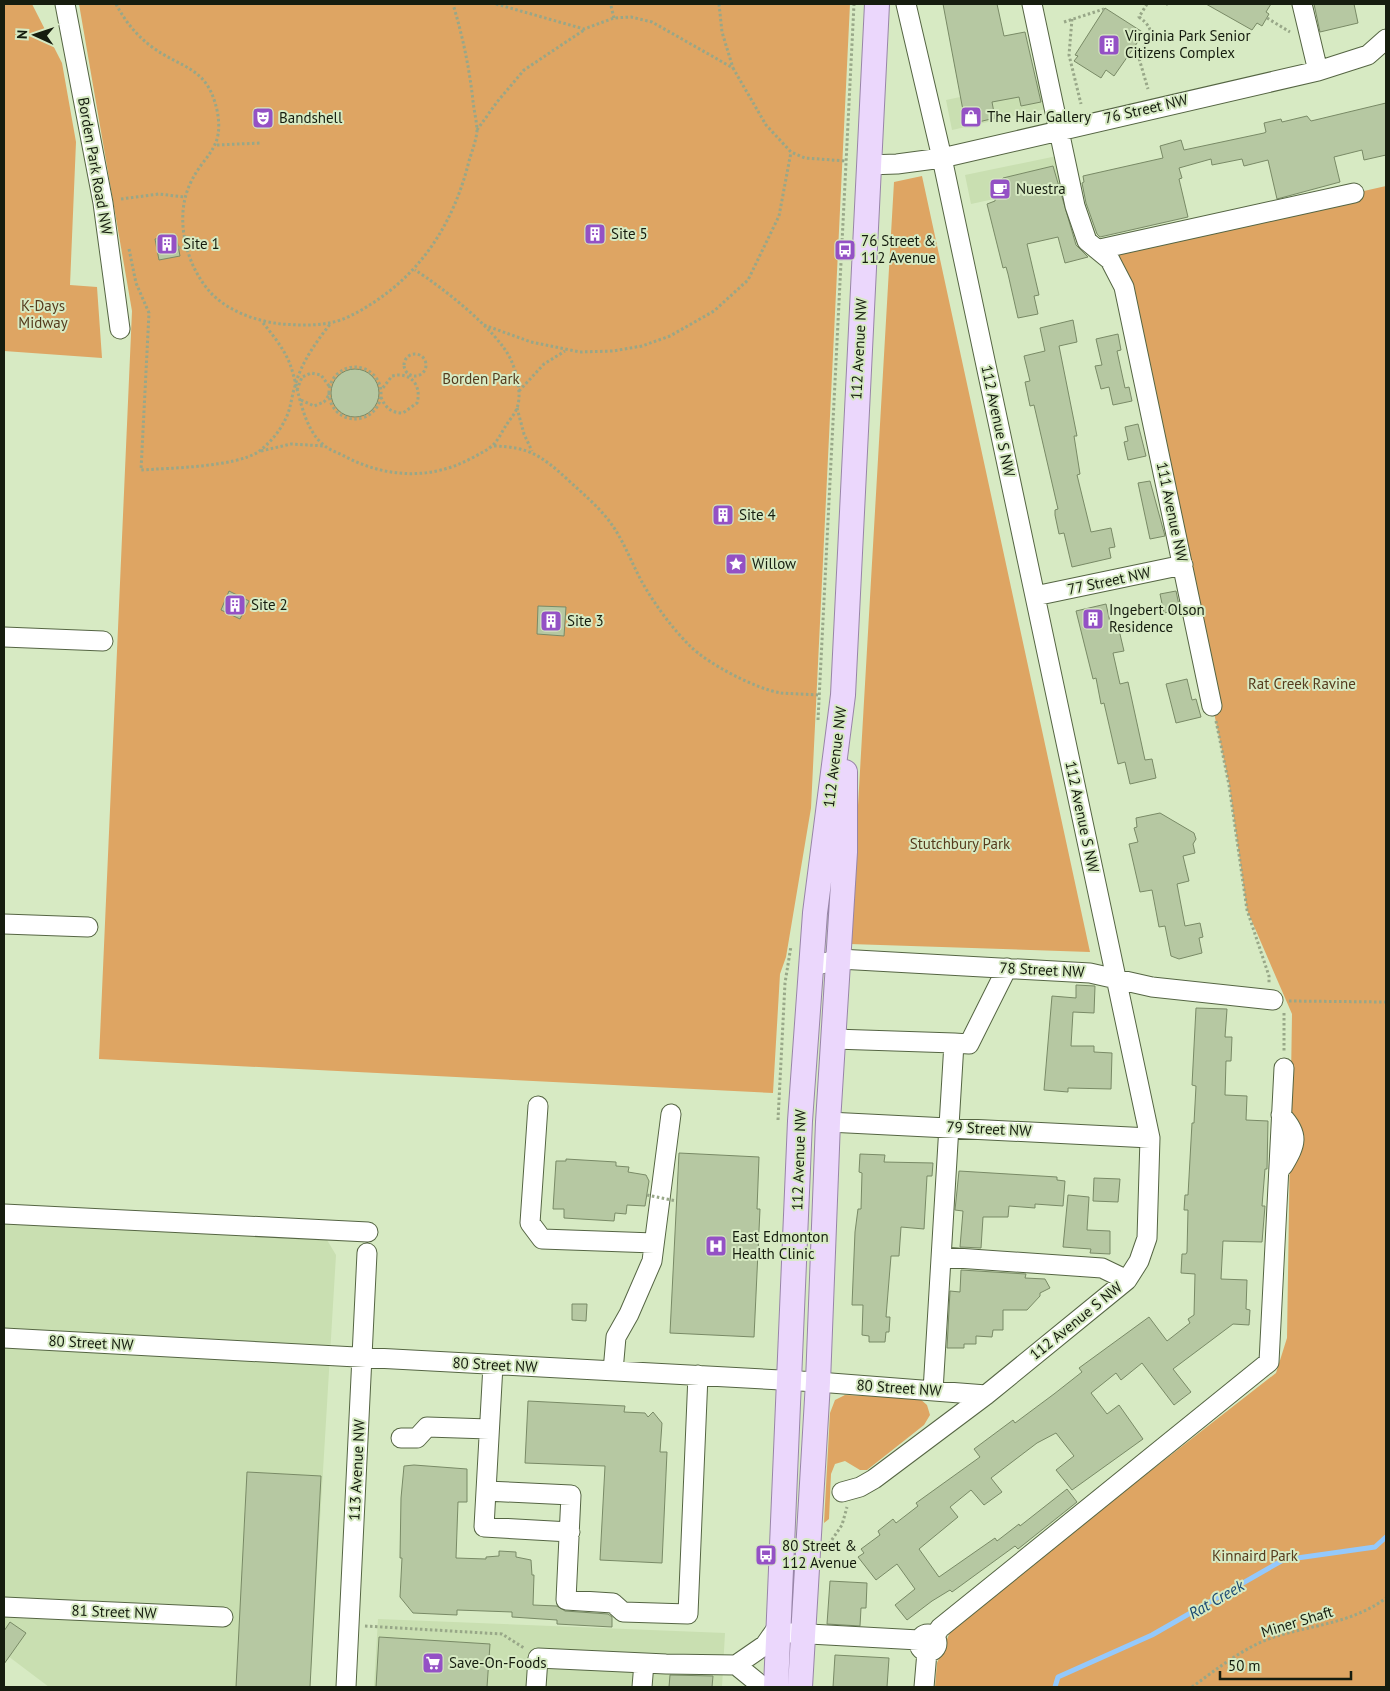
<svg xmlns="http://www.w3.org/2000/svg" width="1390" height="1691" font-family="'PT Sans',sans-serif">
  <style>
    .built { fill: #c9dfb1 }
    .green { fill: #dea563 }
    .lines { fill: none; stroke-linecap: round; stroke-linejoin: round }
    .stream { stroke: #94c9fc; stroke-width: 5 }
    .building { fill: #b6c8a2; stroke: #798a66 }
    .minor-casing { stroke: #556543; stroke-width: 21 }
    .major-casing { stroke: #9885a8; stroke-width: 26 }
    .path { stroke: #98a788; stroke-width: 3; stroke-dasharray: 2.5 2.5; stroke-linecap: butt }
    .minor { stroke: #fff; stroke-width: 19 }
    .major { stroke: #ebd7fc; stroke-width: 24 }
    .path-bridge { stroke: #98a788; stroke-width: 3; stroke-dasharray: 2.5 2.5; stroke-linecap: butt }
    .labels { text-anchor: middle; stroke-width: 4; stroke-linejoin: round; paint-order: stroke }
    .poi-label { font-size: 15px; fill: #161d0f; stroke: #d7eac3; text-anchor: start }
    .street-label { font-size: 15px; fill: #161d0f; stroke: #d7eac3 }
    .park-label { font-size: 15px; fill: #553b1d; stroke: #d7eac3 }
    .water-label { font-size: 16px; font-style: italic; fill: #1b4a73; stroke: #d7eac3 }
  </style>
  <rect width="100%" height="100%" fill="#d7eac3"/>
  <path class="built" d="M 1045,79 L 1051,108 L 952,130 L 946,100 Z
    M 1057,156 L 1063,184 L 971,204 L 965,175 Z
    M 4,1219 L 324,1235 L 336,1255 L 310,1687 L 49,1687 L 4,1653 Z
    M 378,1619 L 725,1633 L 722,1687 L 374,1687 Z"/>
  <path class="green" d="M 4,4 L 32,4 L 62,63 L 76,142 L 70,285 L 97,287 L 102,358 L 4,351 Z
    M 79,4 L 850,4 L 811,808 L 786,957 L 780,974 L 773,1093 L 99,1059 L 132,311 Z
    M 922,176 L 1090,952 L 850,944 L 894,182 Z
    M 1386,186 L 1386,1687 L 935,1687 L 937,1663 L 953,1625 L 1276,1373 L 1287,1338 L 1292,1014 L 1247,910 L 1229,784 L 1116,247 Z
    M 845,1395 L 919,1398 L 927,1405 L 930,1415 L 924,1425 L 867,1470 L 860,1470 L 845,1461 L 835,1464 L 831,1474 L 829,1519 L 824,1523 L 830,1413 L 835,1400 Z"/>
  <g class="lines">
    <path class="stream" d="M 1055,1687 L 1058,1677 L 1152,1635 L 1283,1560 L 1375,1547 L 1386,1537"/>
  </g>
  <path class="building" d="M 943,4 L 997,4 L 1004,36 L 1025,32 L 1041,102 L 1021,106 L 1019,97 L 992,102 L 995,118 L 970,124 L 965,121 Z
    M 1206,4 L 1271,4 L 1266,12 L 1269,14 L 1262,26 L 1257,23 L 1252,30 Z
    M 1314,4 L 1354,4 L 1358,23 L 1320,32 Z
    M 1105,8 L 1144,33 L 1114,76 L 1106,70 L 1101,78 L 1074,61 L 1078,56 L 1075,55 Z
    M 1386,103 L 1386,155 L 1364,160 L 1362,150 L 1334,157 L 1340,182 L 1277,199 L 1268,160 L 1244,166 L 1242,159 L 1212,165 L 1211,159 L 1179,168 L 1182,178 L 1179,179 L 1188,217 L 1100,237 L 1097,234 L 1086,203 L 1082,183 L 1084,182 L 1083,176 L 1163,158 L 1160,146 L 1181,140 L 1184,150 L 1264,133 L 1266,132 L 1264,123 L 1281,119 L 1282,122 L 1307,116 L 1311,121 Z
    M 1053,166 L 1076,245 L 1088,257 L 1065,263 L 1058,237 L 1027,244 L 1039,295 L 1034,296 L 1038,314 L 1018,318 L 1008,274 L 1006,267 L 1003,268 L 987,204 L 995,201 L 997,186 L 1003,178 Z
    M 587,227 L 603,227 L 602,241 L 587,240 Z
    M 176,235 L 180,256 L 159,260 L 155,239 Z
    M 1073,320 L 1077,342 L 1059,346 L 1077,436 L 1074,436 L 1080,474 L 1077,475 L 1091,532 L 1111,528 L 1115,547 L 1109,548 L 1111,558 L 1072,567 L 1064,533 L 1059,534 L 1055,515 L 1055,510 L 1058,509 L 1034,405 L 1030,406 L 1025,382 L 1030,381 L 1024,356 L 1045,351 L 1040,328 Z
    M 1118,334 L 1121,350 L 1117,351 L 1125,388 L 1129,387 L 1132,401 L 1113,405 L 1109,387 L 1101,389 L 1095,366 L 1102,365 L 1096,339 Z
    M331 393a24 24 0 1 1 48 0a24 24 0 1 1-48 0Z
    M 1138,424 L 1146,456 L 1128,460 L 1124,442 L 1128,441 L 1125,427 Z
    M 1150,481 L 1165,536 L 1150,539 L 1138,483 Z
    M 717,507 L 731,508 L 730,522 L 716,522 Z
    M 229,591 L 249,601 L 240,619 L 221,610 Z
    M 1176,591 L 1180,610 L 1164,613 L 1160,594 Z
    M 1106,604 L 1112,631 L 1119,630 L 1124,651 L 1113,653 L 1120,684 L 1128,682 L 1145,760 L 1152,759 L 1156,778 L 1130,784 L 1125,762 L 1118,764 L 1104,703 L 1101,704 L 1096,678 L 1093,679 L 1076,611 Z
    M 538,606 L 566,607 L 564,636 L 537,634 Z
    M 1187,679 L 1192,700 L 1196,699 L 1201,717 L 1176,723 L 1166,684 Z
    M 1160,813 L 1194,833 L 1196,839 L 1193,844 L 1195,853 L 1183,856 L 1189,881 L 1177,884 L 1185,926 L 1200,923 L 1203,937 L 1199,938 L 1202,953 L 1179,959 L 1171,956 L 1165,926 L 1159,927 L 1152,890 L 1140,892 L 1129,844 L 1138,842 L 1134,828 L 1137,827 L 1136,818 Z
    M 1076,985 L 1095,986 L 1094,1013 L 1073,1012 L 1071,1046 L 1094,1046 L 1094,1052 L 1112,1053 L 1111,1089 L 1068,1088 L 1068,1092 L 1044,1090 L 1052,996 L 1076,998 Z
    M 1196,1008 L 1227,1009 L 1225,1037 L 1232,1037 L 1231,1061 L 1226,1061 L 1225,1095 L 1247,1096 L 1246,1120 L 1268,1121 L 1267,1169 L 1265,1169 L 1262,1206 L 1265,1206 L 1262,1242 L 1223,1241 L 1221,1279 L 1247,1280 L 1246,1309 L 1250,1310 L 1249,1325 L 1233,1324 L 1173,1369 L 1191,1392 L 1174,1405 L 1142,1363 L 1121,1380 L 1116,1373 L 1091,1393 L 1107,1414 L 1119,1405 L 1143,1439 L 1072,1490 L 1056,1470 L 1074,1456 L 1056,1433 L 1037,1443 L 991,1478 L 1002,1492 L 984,1505 L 971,1490 L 950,1507 L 958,1517 L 919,1549 L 939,1577 L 995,1538 L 997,1541 L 1019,1524 L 1020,1526 L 1067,1489 L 1077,1502 L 1018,1549 L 1015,1546 L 952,1592 L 950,1590 L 932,1601 L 907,1620 L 895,1605 L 915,1589 L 897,1564 L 876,1580 L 858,1557 L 864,1553 L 861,1549 L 880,1535 L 878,1531 L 893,1519 L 896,1523 L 918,1506 L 916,1503 L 980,1457 L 974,1449 L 1013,1420 L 1015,1423 L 1054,1394 L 1082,1372 L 1079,1368 L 1149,1317 L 1167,1341 L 1190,1323 L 1188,1319 L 1194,1315 L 1195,1274 L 1181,1273 L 1182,1254 L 1186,1254 L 1187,1252 L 1188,1210 L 1184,1210 L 1185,1195 L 1188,1195 L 1192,1123 L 1194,1123 L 1196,1086 L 1192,1085 Z
    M 679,1153 L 759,1157 L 757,1209 L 760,1209 L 754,1337 L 670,1333 Z
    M 860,1154 L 885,1155 L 884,1162 L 933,1163 L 932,1176 L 927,1176 L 924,1229 L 901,1227 L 899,1256 L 891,1256 L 886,1317 L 890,1317 L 889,1332 L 886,1332 L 885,1342 L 869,1342 L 869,1336 L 862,1335 L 863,1305 L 852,1305 L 855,1232 L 858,1209 L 861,1209 L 862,1173 L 859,1172 Z
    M 566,1159 L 616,1162 L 616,1166 L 629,1167 L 628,1172 L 646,1175 L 649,1181 L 645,1206 L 627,1205 L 626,1214 L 615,1213 L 614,1221 L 564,1218 L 564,1209 L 553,1209 L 556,1161 L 566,1161 Z
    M 959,1171 L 1057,1177 L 1057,1180 L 1065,1181 L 1063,1206 L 1035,1204 L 1035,1208 L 1009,1206 L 1008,1217 L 983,1217 L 981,1248 L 960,1247 L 963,1211 L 955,1210 Z
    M 1094,1178 L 1120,1179 L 1118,1202 L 1093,1201 Z
    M 1068,1195 L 1089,1197 L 1087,1230 L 1110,1231 L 1110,1254 L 1090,1253 L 1091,1249 L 1063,1247 Z
    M 961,1270 L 1026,1274 L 1025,1278 L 1045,1279 L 1050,1288 L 1040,1293 L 1040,1296 L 1027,1310 L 1003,1310 L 1003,1330 L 993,1330 L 992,1337 L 976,1336 L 976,1344 L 964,1344 L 964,1348 L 947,1348 L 950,1291 L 960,1292 Z
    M 572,1304 L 587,1304 L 586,1321 L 572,1320 Z
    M 528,1401 L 625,1406 L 624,1412 L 645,1413 L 648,1417 L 653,1412 L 662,1423 L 660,1452 L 667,1452 L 662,1563 L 600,1560 L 605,1466 L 525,1463 Z
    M 414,1465 L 467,1469 L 467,1502 L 458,1502 L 456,1558 L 486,1559 L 486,1557 L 499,1556 L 499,1551 L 516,1552 L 516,1557 L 531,1560 L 532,1575 L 534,1575 L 533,1605 L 557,1606 L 565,1611 L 608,1614 L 612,1617 L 612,1627 L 557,1624 L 557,1620 L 512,1617 L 512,1612 L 457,1610 L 457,1615 L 413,1613 L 400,1597 L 402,1558 L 400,1558 L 401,1498 L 404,1466 Z
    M 247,1472 L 321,1476 L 310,1687 L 236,1687 Z
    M 830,1581 L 867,1583 L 866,1608 L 861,1608 L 860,1626 L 827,1624 Z
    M 10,1622 L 26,1633 L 4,1664 L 4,1631 Z
    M 379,1637 L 490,1644 L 487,1687 L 376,1687 Z
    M 835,1655 L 889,1658 L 887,1687 L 833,1687 Z
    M 670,1675 L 713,1676 L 712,1687 L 669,1687 Z"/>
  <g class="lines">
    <g class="minor-casing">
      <path id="minor" d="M 65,4 L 103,203 L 120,329
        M 1032,4 L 1075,206 L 1087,241 L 1110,260 L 1124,287 L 1212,706
        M 1302,4 L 1318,71
        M 868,165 L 897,164 L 942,158 L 1318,71 L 1368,55 L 1386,39
        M 1100,249 L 1354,193
        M 1035,596 L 1183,565
        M 4,637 L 103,641
        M 4,924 L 88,927
        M 810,967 L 839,959 L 1090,973 L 1152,987 L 1273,1000
        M 834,1039 L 954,1043 L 933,1391
        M 954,1043 L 969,1044 L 1007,968
        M 538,1106 L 530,1223 L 542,1239 L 654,1243
        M 1281,1115 C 1300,1135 1296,1144 1283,1166
        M 828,1122 L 1150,1138
        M 4,1214 L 368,1232
        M 942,1257 L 1102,1268 L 1127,1280
        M 4,1338 L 818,1382 L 986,1395
        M 493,1365 L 486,1491 L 571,1495 L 566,1600 L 613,1603 L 623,1612 L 688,1614 L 698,1375
        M 613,1371 L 616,1337 L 629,1314 L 652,1261 L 671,1114
        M 401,1438 L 417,1438 L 427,1427 L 489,1429
        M 486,1491 L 484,1527 L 570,1532
        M 842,1492 L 860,1487 L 874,1479 L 986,1395 L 1127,1280 L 1139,1261 L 1147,1238 L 1150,1138 L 942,158 L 906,4
        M 4,1607 L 223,1617
        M 791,1633 L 919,1640
        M919 1643a9 9 0 1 1 18 0a9 9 0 1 1-18 0Z
        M 934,1637 L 940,1628 L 1269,1362 L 1284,1068
        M 736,1665 L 763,1687
        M 346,1687 L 367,1253
        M 536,1687 L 538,1658 L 666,1664 L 736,1665 L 765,1645 L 779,1625
        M 642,1687 L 644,1663
        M 924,1687 L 927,1652"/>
    </g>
    <g class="major-casing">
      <path id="major" d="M 776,1687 L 800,1121 L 815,913 L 843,695 L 877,4
        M 800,1687 L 818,1382 L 828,1122 L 845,852 L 845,772"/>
    </g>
    <path class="path" d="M 116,4 C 125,21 136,35 152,47 C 182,69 207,66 217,110 C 225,150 204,153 190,184 C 174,218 186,266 211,293 C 229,312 257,321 281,324 C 297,325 313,326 329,323 C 342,321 357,313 368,306 C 422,273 454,222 469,161 C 472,151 476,141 477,131 C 477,122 474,111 473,101 C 469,66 463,38 453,4
      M 496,4 L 584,29 L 614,18 L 631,17 L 652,22 L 733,68 L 766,125 L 791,152 L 805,158 L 846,161
      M 719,4 L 722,32 L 733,68
      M 1147,4 L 1139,17 C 1158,31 1150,39 1138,55 L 1148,89
      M 1167,4 L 1168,5
      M 611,6 L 614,18
      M 1267,18 L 1290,32
      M 1072,19 L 1069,55 L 1081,104
      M 1064,22 L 1104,9
      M 477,130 L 497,102 L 524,70 L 584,30
      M 217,145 L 261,143
      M 121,199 L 159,194 L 184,197
      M 178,248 L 186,246
      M 129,249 L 136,283 L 149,313 L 141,470 C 170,468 235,467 258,452 C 269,444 280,431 285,420 C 291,409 291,398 295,386 C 301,363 316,342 331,323
      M 263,323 C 273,335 284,349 290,364 C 299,389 302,429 325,446 C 331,451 339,453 346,457 C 387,478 431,480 472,458 C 479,454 486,451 492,446 C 498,441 502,431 507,424 C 510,419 515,414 517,408 C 522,395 517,373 511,360 C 498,331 442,287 415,270
      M 484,325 L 531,342 L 580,352 L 613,351 L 642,346 L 670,336 L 714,311 L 748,280 L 779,216 L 791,152
      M404 365a11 11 0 1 1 22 0a11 11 0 1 1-22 0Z
      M329 393a26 26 0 1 1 52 0a26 26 0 1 1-52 0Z
      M 297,390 L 302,377 L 311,373 L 321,375 L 329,386
      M 519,391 L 544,364 L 565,351
      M 381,397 C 385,408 392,413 403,413 L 417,403 C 422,386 411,371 392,376 L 382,389
      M 301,400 L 314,406 L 324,402 L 329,395
      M 517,408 L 524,434 L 532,451
      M 494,446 C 529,447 542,456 567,479 C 582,493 598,506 610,522 C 624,541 631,562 642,582 C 655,605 672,628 690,646 C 708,664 756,689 781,693 C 793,694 806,694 818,695
      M 261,451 L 291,444 L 324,446
      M 818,720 L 854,4
      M 1216,721 L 1229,785 L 1247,910 L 1269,976 L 1269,984
      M 1289,1001 L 1386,1002
      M 1284,1013 L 1284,1051
      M 778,1120 L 785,983 L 791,946
      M 829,1544 L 842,1525 L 847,1507
      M 365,1626 L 502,1634 L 524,1648
      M 1192,1687 C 1217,1669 1244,1647 1274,1637 C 1312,1625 1353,1623 1386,1598"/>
    <use href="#minor" class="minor"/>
    <use href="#major" class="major"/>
    <path class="path-bridge" d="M 647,1195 L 676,1201"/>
  </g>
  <defs>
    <g id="building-square" transform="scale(1.125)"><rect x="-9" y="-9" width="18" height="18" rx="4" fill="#9451c5" stroke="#d7eac3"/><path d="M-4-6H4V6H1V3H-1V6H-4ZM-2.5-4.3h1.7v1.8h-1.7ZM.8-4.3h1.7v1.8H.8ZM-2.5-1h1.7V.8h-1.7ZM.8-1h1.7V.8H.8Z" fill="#fff"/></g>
    <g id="shop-square" transform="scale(1.125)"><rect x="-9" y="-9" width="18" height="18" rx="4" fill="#9451c5" stroke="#d7eac3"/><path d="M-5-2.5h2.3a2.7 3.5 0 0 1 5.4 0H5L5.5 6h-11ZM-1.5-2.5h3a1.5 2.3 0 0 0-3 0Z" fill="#fff"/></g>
    <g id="theatre-square" transform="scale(1.125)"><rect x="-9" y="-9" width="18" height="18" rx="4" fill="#9451c5" stroke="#d7eac3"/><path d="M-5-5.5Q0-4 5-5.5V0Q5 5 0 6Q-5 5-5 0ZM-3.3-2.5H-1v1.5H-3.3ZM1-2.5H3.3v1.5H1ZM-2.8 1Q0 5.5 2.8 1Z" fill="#fff"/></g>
    <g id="cafe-square" transform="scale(1.125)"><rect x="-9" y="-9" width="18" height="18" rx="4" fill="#9451c5" stroke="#d7eac3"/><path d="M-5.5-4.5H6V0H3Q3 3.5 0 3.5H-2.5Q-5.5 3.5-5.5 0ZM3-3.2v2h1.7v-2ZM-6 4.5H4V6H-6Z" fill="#fff"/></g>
    <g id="bus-square" transform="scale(1.125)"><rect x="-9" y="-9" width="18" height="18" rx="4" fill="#9451c5" stroke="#d7eac3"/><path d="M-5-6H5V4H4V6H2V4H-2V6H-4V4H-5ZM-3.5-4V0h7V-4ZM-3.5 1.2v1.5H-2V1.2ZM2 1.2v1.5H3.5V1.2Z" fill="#fff"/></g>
    <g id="sight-square" transform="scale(1.125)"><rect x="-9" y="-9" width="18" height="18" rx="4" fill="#9451c5" stroke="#d7eac3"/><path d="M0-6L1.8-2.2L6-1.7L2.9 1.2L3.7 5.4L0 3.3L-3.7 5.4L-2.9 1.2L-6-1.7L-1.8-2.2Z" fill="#fff"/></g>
    <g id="hospital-square" transform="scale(1.125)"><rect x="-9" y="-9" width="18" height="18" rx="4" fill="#9451c5" stroke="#d7eac3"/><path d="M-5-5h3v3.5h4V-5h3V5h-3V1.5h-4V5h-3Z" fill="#fff"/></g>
    <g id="supermarket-square" transform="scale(1.125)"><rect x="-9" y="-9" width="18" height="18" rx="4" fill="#9451c5" stroke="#d7eac3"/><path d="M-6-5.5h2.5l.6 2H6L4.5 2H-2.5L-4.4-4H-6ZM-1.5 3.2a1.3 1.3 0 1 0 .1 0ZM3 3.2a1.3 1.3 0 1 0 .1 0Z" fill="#fff"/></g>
  </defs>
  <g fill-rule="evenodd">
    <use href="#building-square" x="1109" y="45"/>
    <use href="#shop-square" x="971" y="117"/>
    <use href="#theatre-square" x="263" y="118"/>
    <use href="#cafe-square" x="1000" y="189"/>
    <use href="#building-square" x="595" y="234"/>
    <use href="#building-square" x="167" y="244"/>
    <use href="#bus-square" x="845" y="250"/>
    <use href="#building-square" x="723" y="515"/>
    <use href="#sight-square" x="736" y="564"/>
    <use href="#building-square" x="235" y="605"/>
    <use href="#building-square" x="1093" y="619"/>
    <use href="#building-square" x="551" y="621"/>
    <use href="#hospital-square" x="716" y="1246"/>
    <use href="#bus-square" x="766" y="1555"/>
    <use href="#supermarket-square" x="433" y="1663"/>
  </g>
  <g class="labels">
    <g class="poi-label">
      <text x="1125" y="41">Virginia Park Senior<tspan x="1125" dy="17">Citizens Complex</tspan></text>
      <text x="987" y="122">The Hair Gallery</text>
      <text x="279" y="123">Bandshell</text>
      <text x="1016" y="194">Nuestra</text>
      <text x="611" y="239">Site 5</text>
      <text x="861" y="246">76 Street &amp;<tspan x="861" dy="17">112 Avenue</tspan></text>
      <text x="183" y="249">Site 1</text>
      <text x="739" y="520">Site 4</text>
      <text x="752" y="569">Willow</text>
      <text x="251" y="610">Site 2</text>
      <text x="1109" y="615">Ingebert Olson<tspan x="1109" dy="17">Residence</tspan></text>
      <text x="567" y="626">Site 3</text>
      <text x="732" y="1242">East Edmonton<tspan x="732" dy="17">Health Clinic</tspan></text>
      <text x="782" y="1551">80 Street &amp;<tspan x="782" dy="17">112 Avenue</tspan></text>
      <text x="449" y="1668">Save-On-Foods</text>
    </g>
    <g class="street-label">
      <text transform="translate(1146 109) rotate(-13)" y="5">76 Street NW</text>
      <text transform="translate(95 166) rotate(80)" y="5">Borden Park Road NW</text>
      <text transform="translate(859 349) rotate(-87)" y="5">112 Avenue NW</text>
      <text transform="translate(998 421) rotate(78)" y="5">112 Avenue S NW</text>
      <text transform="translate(1172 512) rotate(78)" y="5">111 Avenue NW</text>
      <text transform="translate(1109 581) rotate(-12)" y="5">77 Street NW</text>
      <text transform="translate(835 757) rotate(-83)" y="5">112 Avenue NW</text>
      <text transform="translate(1082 817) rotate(78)" y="5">112 Avenue S NW</text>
      <text transform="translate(1042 970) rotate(3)" y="5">78 Street NW</text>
      <text transform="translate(989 1129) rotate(3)" y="5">79 Street NW</text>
      <text transform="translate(799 1160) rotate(-88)" y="5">112 Avenue NW</text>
      <text transform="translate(1076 1321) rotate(-39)" y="5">112 Avenue S NW</text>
      <text transform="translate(91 1343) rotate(3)" y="5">80 Street NW</text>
      <text transform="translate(495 1365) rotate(3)" y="5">80 Street NW</text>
      <text transform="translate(899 1388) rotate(4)" y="5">80 Street NW</text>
      <text transform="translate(357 1470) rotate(-87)" y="5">113 Avenue NW</text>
      <text transform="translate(114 1612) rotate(2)" y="5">81 Street NW</text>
      <text transform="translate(1297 1622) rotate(-17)" y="5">Miner Shaft</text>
    </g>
    <g class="park-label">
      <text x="43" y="311">K-Days<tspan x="43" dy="17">Midway</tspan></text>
      <text x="481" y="384">Borden Park</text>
      <text x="1302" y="689">Rat Creek Ravine</text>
      <text x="960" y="849">Stutchbury Park</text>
      <text x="1255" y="1561">Kinnaird Park</text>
    </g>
    <g class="water-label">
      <text transform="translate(1216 1599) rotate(-30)" y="6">Rat Creek</text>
    </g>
  </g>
  <rect width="1390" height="1691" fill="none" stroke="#161d0f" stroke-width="10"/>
  <g transform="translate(35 35) rotate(273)" stroke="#d7eac3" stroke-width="4" paint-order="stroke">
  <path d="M0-4L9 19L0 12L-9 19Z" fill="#161d0f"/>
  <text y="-8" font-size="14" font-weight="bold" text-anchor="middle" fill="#161d0f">N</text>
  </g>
  <path d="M1220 1671v8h131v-8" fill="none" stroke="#161d0f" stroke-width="2.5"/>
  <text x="1228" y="1671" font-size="15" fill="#161d0f" stroke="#d7eac3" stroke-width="4" paint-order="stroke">50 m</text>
</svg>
